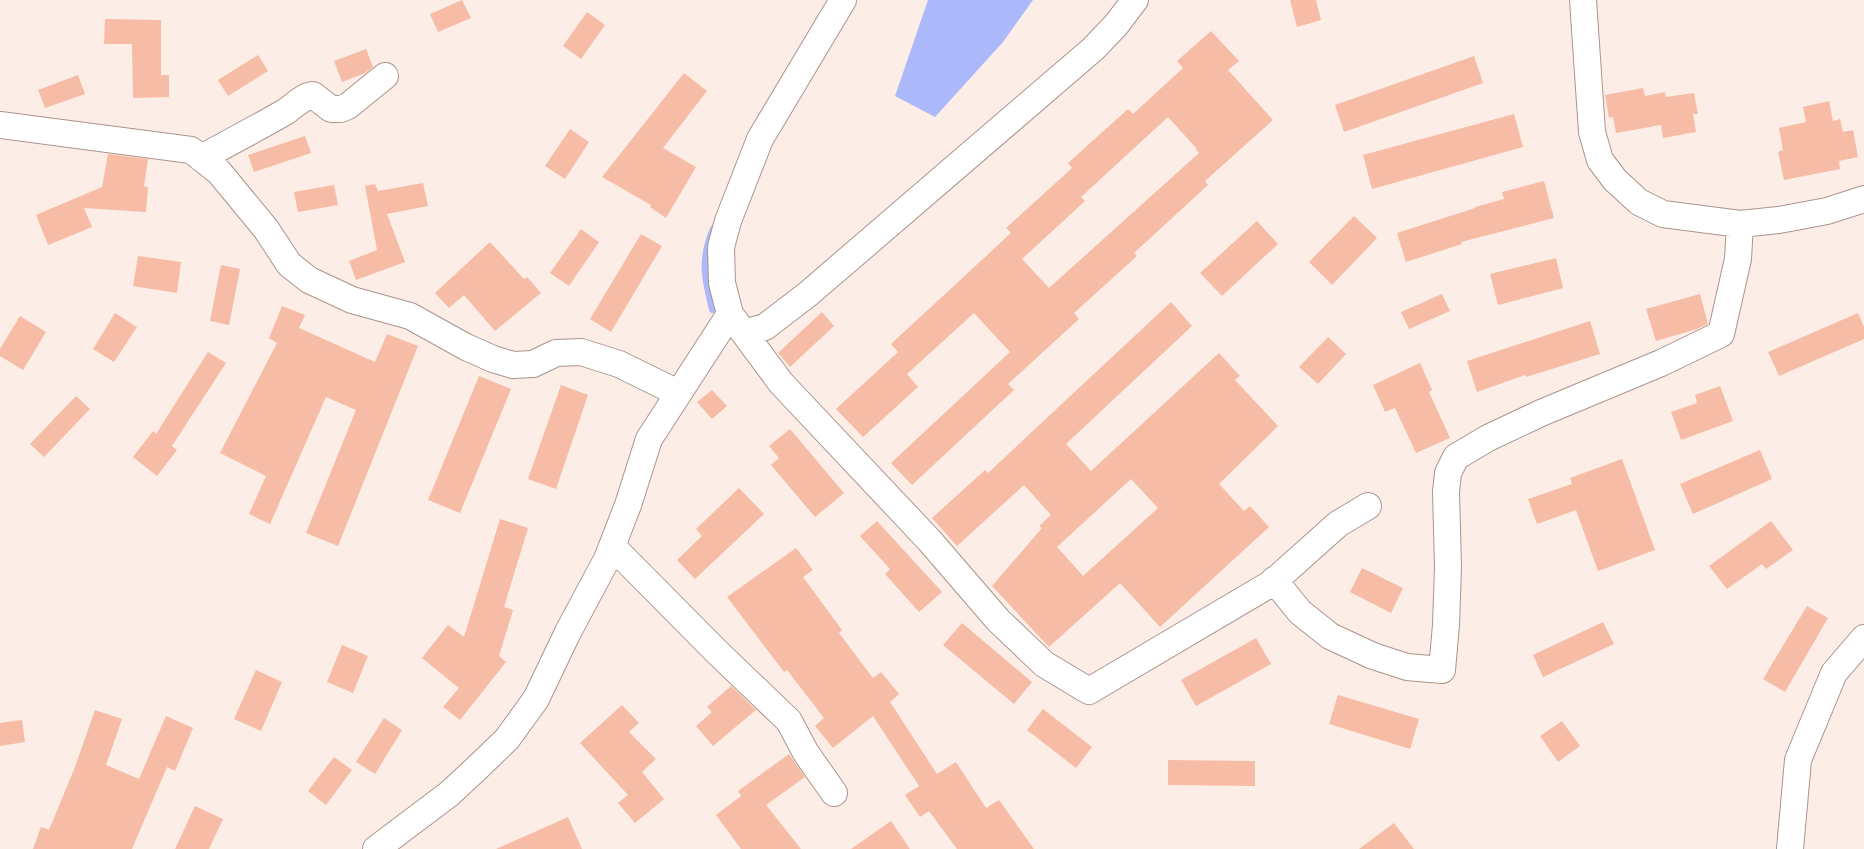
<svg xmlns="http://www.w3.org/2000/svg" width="1864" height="849" font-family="'Archivo Narrow',sans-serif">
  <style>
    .water { fill: #abb9fa }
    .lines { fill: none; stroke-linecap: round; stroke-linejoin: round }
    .stream { stroke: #abb9fa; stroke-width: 8 }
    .building { fill: #f7bca5; fill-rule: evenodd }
    .street-casing { stroke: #ab948b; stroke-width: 28 }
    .street { stroke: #fff; stroke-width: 26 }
  </style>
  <rect width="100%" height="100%" fill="#fdede7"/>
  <path class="water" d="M 928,0 L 1033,0 L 1003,42 L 935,117 L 895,96 Z"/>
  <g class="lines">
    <path class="stream" d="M 713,309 C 705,278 701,259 714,229"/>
  </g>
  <path class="building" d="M 462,0 L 471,18 L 438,32 L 430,14 Z
    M 1290,0 L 1316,0 L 1321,20 L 1297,27 Z
    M 587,12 L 605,25 L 581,59 L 563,46 Z
    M 105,19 L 161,20 L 161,75 L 169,75 L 169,97 L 133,98 L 132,44 L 104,44 Z
    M 1211,31 L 1239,61 L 1228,70 L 1273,120 L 1205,181 L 1208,185 L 1134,253 L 1137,256 L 1074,313 L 1079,319 L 1008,384 L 1014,390 L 912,485 L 891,463 L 1010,352 L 974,313 L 907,374 L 918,387 L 863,437 L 836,409 L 898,352 L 891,344 L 1011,233 L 1006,228 L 1072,168 L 1068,163 L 1128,109 L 1133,114 L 1183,68 L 1177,61 ZM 1168,117 L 1197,149 L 1196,150 L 1199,153 L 1049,288 L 1022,259 L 1085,201 L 1081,197 Z
    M 366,49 L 373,67 L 365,73 L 342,82 L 334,61 Z
    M 258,55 L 268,71 L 228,96 L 218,80 Z
    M 1474,56 L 1483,83 L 1344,132 L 1335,105 Z
    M 684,73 L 707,91 L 663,148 L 696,167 L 666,218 L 650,207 L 651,205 L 602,177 Z
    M 78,75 L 85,94 L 45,108 L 38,90 Z
    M 1643,88 L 1645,96 L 1665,92 L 1666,97 L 1694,93 L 1698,114 L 1693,114 L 1696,132 L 1663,138 L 1661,125 L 1616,133 L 1613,117 L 1609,118 L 1605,95 Z
    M 1829,101 L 1833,121 L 1840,119 L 1843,132 L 1853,130 L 1858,157 L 1839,161 L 1840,169 L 1784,180 L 1778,152 L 1783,150 L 1779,128 L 1806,122 L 1803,107 Z
    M 1514,114 L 1523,147 L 1372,189 L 1363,155 Z
    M 570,129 L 589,142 L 565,179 L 545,166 Z
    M 305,136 L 311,153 L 254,172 L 248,155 Z
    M 108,154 L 148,159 L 144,186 L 148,187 L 146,212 L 84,208 L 92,227 L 48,245 L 36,215 L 102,187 Z
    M 1544,181 L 1554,218 L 1461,242 L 1462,244 L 1406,262 L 1397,233 L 1475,208 L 1475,207 L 1504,199 L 1502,192 Z
    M 423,183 L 428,206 L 387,214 L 405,262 L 356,280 L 349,261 L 377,250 L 365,186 L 375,184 L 378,191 Z
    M 334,185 L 338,205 L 298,212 L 294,192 Z
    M 1354,216 L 1377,238 L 1332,285 L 1309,262 Z
    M 1257,221 L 1278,244 L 1222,296 L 1200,273 Z
    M 581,229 L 599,242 L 569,286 L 550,273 Z
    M 641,234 L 662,246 L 611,332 L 590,319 Z
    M 490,242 L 524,279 L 527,277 L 541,293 L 495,331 L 464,295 L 449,308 L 435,293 Z
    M 138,256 L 181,262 L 177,293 L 133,286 Z
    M 1556,258 L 1563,288 L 1498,305 L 1490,274 Z
    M 221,265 L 240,269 L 229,325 L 210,321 Z
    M 1442,294 L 1450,311 L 1409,329 L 1401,312 Z
    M 1700,294 L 1708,324 L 1697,329 L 1656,341 L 1646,309 Z
    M 1171,302 L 1192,326 L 1066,444 L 1091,471 L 1219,353 L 1240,376 L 1235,380 L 1278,426 L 1219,484 L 1244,511 L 1250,506 L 1269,527 L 1160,627 L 1120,583 L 1049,647 L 992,586 L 1042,528 L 1039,526 L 1051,515 L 1024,485 L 957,546 L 932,518 L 985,470 L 988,473 ZM 1131,479 L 1158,508 L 1083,576 L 1057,547 Z
    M 282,306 L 305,315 L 299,328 L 375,362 L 387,334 L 418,346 L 338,546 L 306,533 L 356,410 L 326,397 L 270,524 L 249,514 L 266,476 L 220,453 L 277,343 L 269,338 Z
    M 822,312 L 834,326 L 790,367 L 778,353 Z
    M 115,313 L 137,327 L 114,362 L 93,349 Z
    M 1858,313 L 1864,327 L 1864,339 L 1779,376 L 1768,352 Z
    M 20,316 L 46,332 L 23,370 L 0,356 L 0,349 Z
    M 1590,321 L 1600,354 L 1526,377 L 1525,375 L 1477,392 L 1467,361 Z
    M 1328,337 L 1346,354 L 1318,384 L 1299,367 Z
    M 208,352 L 226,363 L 172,446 L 177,450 L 157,476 L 133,457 L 153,431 L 156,434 Z
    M 1420,363 L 1432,390 L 1429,392 L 1450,438 L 1416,453 L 1395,408 L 1385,412 L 1373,385 Z
    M 479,376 L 511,389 L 460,513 L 428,500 Z
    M 561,385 L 588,395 L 556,489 L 528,479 Z
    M 1720,386 L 1733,421 L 1681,440 L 1671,412 L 1697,403 L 1695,395 Z
    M 712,390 L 727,406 L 712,419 L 697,402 Z
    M 76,396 L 90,409 L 44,457 L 30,444 Z
    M 790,429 L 844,493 L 815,517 L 771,465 L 779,458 L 769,446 Z
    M 1760,450 L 1772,479 L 1693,514 L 1680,484 Z
    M 1622,459 L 1655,550 L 1598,571 L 1576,510 L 1537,524 L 1528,499 L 1572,484 L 1570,478 Z
    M 739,488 L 764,514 L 695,579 L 677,560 L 702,536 L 696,529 Z
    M 500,519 L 528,528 L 504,607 L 513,610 L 499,656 L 506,662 L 460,720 L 443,707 L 459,688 L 422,658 L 448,625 L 464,637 Z
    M 877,521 L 942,592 L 919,612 L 885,574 L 890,569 L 860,536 Z
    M 1771,521 L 1793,550 L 1766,569 L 1762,564 L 1727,589 L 1709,566 Z
    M 796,548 L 813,570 L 803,577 L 842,630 L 839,633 L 873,678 L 881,672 L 899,694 L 890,702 L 937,774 L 956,762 L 986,808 L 999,800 L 1034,849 L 957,849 L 929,811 L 920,817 L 905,795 L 919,786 L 873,716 L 833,748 L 815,726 L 824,718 L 787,670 L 784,672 L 727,597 Z
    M 1362,568 L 1403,588 L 1391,613 L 1350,592 Z
    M 1807,606 L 1828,618 L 1785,692 L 1763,679 Z
    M 1603,622 L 1614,644 L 1543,677 L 1533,655 Z
    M 962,623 L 1032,682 L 1014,704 L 943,645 Z
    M 1256,638 L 1271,664 L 1196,706 L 1181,680 Z
    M 342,645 L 368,656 L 353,693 L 327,682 Z
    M 256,670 L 282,682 L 261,731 L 234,719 Z
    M 731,686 L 756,710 L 713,746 L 696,726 L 712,712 L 707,707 Z
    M 1338,695 L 1419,719 L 1410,749 L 1329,724 Z
    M 622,705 L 639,723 L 629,732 L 656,759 L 642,772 L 664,799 L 635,823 L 618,803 L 628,795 L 580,743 Z
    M 1043,709 L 1092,747 L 1076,768 L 1027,730 Z
    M 95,710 L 122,719 L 106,765 L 139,779 L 166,716 L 193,728 L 175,771 L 167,767 L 132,849 L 33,849 L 41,827 L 49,830 L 75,767 Z
    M 384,718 L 402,730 L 375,774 L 356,762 Z
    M 22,720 L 25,742 L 0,746 L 0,723 Z
    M 1562,721 L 1580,746 L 1558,762 L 1540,736 Z
    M 789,754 L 805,777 L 766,805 L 801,849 L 741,849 L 716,815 L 741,796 L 738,791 Z
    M 334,757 L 352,770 L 326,805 L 308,791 Z
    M 1168,760 L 1255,761 L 1255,786 L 1168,785 Z
    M 195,806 L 223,819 L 209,849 L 175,849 Z
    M 568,817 L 582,849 L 496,849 Z
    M 891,821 L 910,849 L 851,849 Z
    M 1394,823 L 1414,849 L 1359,849 Z"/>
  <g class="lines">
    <g class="street-casing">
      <path id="street" d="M 843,0 L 760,139 L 728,221 L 721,247 L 722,283 L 730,314 L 781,383 L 929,540 L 998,620 L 1044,664 L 1089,691 L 1272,583 L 1338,524 L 1368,506
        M 1583,0 L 1592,132 L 1600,160 L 1615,180 L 1639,202 L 1663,214 L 1740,224 L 1779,220 L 1827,211 L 1864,199
        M 0,125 L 191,150 L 219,172 L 266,229 L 289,264 L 309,280 L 352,300 L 410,316 L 466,347 L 493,359 L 513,365 L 533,364 L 556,353 L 581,352 L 619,364 L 678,393
        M 201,158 C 229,143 257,128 285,112 C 294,106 303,96 313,95 L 331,109 L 341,109 L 348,106 L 385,76
        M 744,333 L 765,327 L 808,294 L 1093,49 L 1116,25 L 1135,0
        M 612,546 L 716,651 L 789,721 L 806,753 L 834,793
        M 1274,580 L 1300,612 L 1330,636 L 1373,656 L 1407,667 L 1442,670 L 1446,625 L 1448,567 L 1446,492 L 1448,473 L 1456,457 L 1488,438 L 1541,413 L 1661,363 L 1721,334 L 1738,259 L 1740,224
        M 376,849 L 449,794 L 478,767 L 507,739 L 536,699 L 568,632 L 607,559 L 628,505 L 649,439 L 730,314
        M 1790,849 L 1798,760 L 1834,673 L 1864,638"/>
    </g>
    <use href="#street" class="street"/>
  </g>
</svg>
